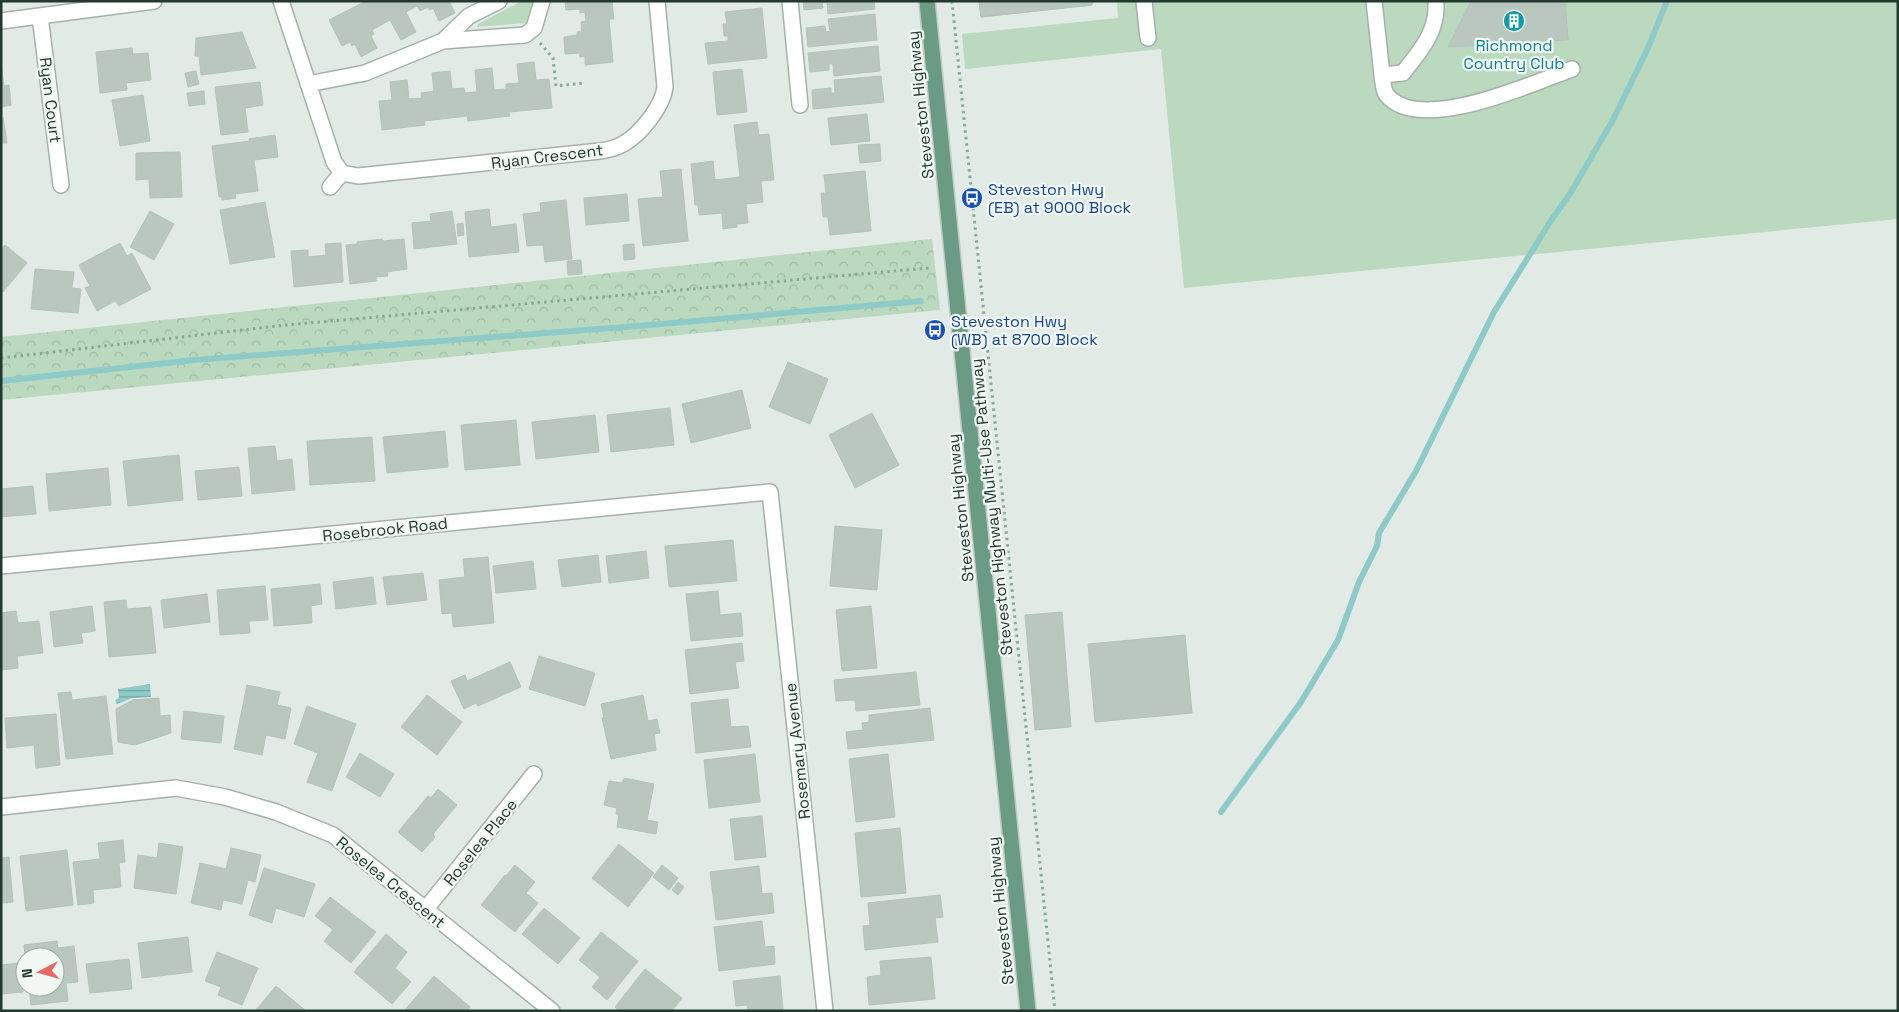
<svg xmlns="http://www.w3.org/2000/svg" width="1899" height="1012" font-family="'Space Grotesk',sans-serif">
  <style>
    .green { fill: #bbd9be }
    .forest { fill: url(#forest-crowns) }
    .water { fill: url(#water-rules) }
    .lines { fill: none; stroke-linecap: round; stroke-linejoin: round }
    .stream { stroke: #8ecac8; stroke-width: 6 }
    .building { fill: #b9c7bf; stroke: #b4c3ba }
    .minor-casing { stroke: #a4b1aa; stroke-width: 18 }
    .major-casing { stroke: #c1c8c5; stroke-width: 18 }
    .path { stroke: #84aa97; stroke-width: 3; stroke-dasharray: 2.5 4; stroke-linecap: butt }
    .minor { stroke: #fff; stroke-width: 15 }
    .major { stroke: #699b85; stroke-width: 15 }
    .labels { text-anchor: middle; stroke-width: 4.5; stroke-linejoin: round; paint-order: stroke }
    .culture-label { font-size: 16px; fill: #0d838f; stroke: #f1f7f3 }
    .street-label { font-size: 16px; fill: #23392f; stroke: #f1f7f3 }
    .transit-label { font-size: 16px; fill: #164399; stroke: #f1f7f3; text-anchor: start }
  </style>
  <defs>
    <pattern id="forest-crowns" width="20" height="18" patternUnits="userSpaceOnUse" patternTransform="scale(1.25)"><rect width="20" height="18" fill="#bbd9be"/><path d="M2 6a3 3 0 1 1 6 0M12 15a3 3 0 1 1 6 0" fill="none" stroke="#a0bba4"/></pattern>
    <pattern id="water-rules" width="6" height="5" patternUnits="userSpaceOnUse" patternTransform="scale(1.25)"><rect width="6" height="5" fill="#8ecac8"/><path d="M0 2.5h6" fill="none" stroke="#74a5a3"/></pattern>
  </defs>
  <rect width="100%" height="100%" fill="#e1eae4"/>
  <path class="green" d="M 522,1 L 533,1 L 526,23 L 477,27 L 478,24 Z
    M 1117,1 L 1898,1 L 1898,219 L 1184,288 L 1161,49 L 965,69 L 962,34 L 1118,18 Z"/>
  <path class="forest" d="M 932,239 L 940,310 L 1,400 L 1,337 Z"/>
  <path class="water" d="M 150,684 L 151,697 L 132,698 L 117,704 L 115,700 L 119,698 L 118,689 Z"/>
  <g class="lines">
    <path class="stream" d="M 1,381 L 194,360 L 650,325 L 921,301
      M 1221,812 L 1301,702 L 1338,640 L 1359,582 L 1377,546 L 1379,533 L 1416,471 L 1494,312 L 1550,222 L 1571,192 L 1613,120 L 1648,48 L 1667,1"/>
  </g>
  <path class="building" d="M 366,1 L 449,1 L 455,13 L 439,21 L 433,8 L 429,10 L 428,7 L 420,11 L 417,6 L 406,12 L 416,32 L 401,40 L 390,20 L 372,30 L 374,34 L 371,36 L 377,48 L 361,57 L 355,44 L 352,46 L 350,42 L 342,46 L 329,20 Z
    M 565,1 L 612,1 L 614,19 L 609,19 L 613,62 L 585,65 L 585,56 L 580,57 L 579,53 L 565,54 L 564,37 L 577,35 L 577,32 L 582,31 L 581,22 L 586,21 L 585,12 L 580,13 L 580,9 L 566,10 Z
    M 803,1 L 874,1 L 875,9 L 828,14 L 827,2 L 822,3 L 823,8 L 804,10 Z
    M 979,1 L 1092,1 L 1092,5 L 981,17 Z
    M 979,1 L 1092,1 L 1092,5 L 981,17 Z
    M 1471,1 L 1565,1 L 1568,40 L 1448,47 Z
    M 762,8 L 767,58 L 708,64 L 705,43 L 728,41 L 728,36 L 724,36 L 723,24 L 727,24 L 725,12 Z
    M 875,14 L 877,40 L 808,47 L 806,28 L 825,26 L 826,32 L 830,31 L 828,19 Z
    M 242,32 L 256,68 L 201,75 L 199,56 L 195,56 L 196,38 Z
    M 878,46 L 880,71 L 834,76 L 833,64 L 829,64 L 829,70 L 810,72 L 808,53 Z
    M 132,48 L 133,54 L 148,53 L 151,80 L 126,83 L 127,90 L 100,93 L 96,52 Z
    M 534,62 L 536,80 L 549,79 L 552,108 L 509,112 L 510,116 L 468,121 L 467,116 L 424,121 L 425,125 L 382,130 L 379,101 L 392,100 L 390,82 L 407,80 L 409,99 L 422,98 L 421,93 L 434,91 L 432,73 L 450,71 L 452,89 L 464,88 L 465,93 L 477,92 L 475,70 L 492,68 L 494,90 L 506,89 L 506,84 L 519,83 L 517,64 Z
    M 1,65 L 4,86 L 9,85 L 11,105 L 1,107 Z
    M 742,69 L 747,112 L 717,115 L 713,72 Z
    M 196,71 L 199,84 L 188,87 L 185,73 Z
    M 881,76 L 884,102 L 813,109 L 812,90 L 831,88 L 831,93 L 835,93 L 834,80 Z
    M 260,82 L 263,105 L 245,108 L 248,132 L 221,135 L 215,87 Z
    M 204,91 L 205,104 L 189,106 L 187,93 Z
    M 143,95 L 150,141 L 120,146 L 112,100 Z
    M 867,114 L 870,141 L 831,145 L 828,118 Z
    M 1,117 L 3,117 L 7,143 L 1,143 Z
    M 757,122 L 759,135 L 769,134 L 774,180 L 761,181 L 763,202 L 746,204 L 748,223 L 737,224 L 737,227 L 723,229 L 722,213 L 699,215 L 698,205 L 695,205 L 691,164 L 713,161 L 715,180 L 740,177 L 734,125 Z
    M 275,135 L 278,157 L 254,160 L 258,191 L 235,194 L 236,198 L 222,200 L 222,197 L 219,197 L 212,146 L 250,141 L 249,139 Z
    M 880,144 L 881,161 L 860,163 L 858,145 Z
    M 180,152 L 182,197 L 150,198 L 149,179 L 136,180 L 136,153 Z
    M 681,169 L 688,241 L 643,246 L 638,199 L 663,197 L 660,171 Z
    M 865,171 L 871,231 L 830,235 L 828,217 L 823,217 L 821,193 L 826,193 L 824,175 Z
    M 627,194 L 629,221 L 586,225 L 584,198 Z
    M 566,200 L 572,259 L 545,262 L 543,245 L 527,246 L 523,214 L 541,212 L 540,203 Z
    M 265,202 L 275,257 L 230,264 L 220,210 Z
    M 489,209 L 491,227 L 516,224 L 519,252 L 469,257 L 465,212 Z
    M 150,211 L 174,224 L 154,260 L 130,247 Z
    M 452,211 L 457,244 L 414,249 L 412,223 L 431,221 L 430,214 Z
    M 463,223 L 464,235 L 458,236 L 457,224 Z
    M 382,239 L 383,241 L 404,239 L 407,269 L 387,272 L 388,276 L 376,277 L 376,281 L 350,284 L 346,245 L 357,244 L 357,242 Z
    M 120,243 L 127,256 L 132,253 L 151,289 L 119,306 L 115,301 L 97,311 L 85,288 L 90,286 L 79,265 Z
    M 341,243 L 343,282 L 294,287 L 291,251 L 308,250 L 308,257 L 326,255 L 325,244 Z
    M 634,244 L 635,259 L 624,260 L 623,245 Z
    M 5,245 L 27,263 L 3,292 L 1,290 L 1,250 Z
    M 581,260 L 582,274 L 568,275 L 567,261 Z
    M 35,269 L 74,272 L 72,288 L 81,289 L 78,313 L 31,309 Z
    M 788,362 L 828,379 L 810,424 L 769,407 Z
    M 742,390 L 751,428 L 691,443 L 682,404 Z
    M 670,408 L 674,445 L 611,452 L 607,415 Z
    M 872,413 L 899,465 L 855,488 L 829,435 Z
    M 595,415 L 599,452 L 536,459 L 532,422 Z
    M 516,420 L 520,465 L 465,470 L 461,425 Z
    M 445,431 L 448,467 L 387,473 L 383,437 Z
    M 372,437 L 375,481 L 310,485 L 307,441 Z
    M 275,446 L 277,461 L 292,459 L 295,490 L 252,494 L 248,448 Z
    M 179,455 L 183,500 L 128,506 L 123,461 Z
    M 239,467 L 242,496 L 198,500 L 195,471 Z
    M 108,468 L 111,505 L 49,511 L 46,474 Z
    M 33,486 L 36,514 L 1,517 L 1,489 Z
    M 835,526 L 882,530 L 877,590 L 830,586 Z
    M 733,540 L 737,581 L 669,587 L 665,546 Z
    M 646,551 L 649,578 L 609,583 L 606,556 Z
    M 598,555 L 601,582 L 562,587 L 558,560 Z
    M 488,557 L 494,623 L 453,627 L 452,613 L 442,614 L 439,580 L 465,577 L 463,559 Z
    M 533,561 L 536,589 L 496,593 L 493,566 Z
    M 423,573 L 427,600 L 387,605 L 383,577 Z
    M 373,577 L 376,604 L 336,609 L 333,582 Z
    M 320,584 L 322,604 L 311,606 L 312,623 L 274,626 L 271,589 Z
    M 265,586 L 268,620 L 249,621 L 250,633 L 220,635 L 217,590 Z
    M 718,591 L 720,615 L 741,613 L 743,636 L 691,641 L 686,594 Z
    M 207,594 L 210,622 L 164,628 L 161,600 Z
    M 126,600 L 127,609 L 151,607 L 156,653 L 109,657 L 104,602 Z
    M 92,606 L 95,631 L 81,633 L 83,643 L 54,647 L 50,612 Z
    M 871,606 L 877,668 L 842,671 L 836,610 Z
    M 16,611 L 18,623 L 39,621 L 43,653 L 17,656 L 18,668 L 1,670 L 1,613 Z
    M 1062,612 L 1071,727 L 1035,730 L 1025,615 Z
    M 1185,635 L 1192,713 L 1095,722 L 1088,644 Z
    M 742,643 L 744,661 L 735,662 L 739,688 L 690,694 L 685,650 Z
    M 539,656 L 595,673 L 585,706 L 529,689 Z
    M 510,662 L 521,687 L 478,706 L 476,703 L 464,709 L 451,681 L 465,675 L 467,681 Z
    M 916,672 L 920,705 L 856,711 L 855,700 L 836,701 L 834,680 Z
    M 247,685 L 280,692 L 277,705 L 291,708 L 285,739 L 266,735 L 262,755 L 234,749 Z
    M 71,692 L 72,700 L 106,696 L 113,754 L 66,759 L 58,693 Z
    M 427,695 L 462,722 L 437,755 L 401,727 Z
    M 643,695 L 648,721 L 657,719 L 660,733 L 654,734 L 656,750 L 611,759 L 602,718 L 604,718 L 601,704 Z
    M 159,698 L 160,716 L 170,715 L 171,733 L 135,745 L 118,742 L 116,709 L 133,700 Z
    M 728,699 L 731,727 L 748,726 L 751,747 L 696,753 L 691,703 Z
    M 307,706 L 356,724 L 332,791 L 307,782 L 318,753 L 294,744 Z
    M 930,708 L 934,740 L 848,749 L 846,732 L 863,730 L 862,723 L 869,722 L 869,715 Z
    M 184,711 L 224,716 L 221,743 L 181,739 Z
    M 56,714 L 60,765 L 36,768 L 34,745 L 7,748 L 5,718 Z
    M 360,753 L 394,774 L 380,797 L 346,777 Z
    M 755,754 L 760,802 L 709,808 L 704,760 Z
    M 888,754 L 895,817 L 856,822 L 849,759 Z
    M 624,778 L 654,784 L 647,820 L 658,822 L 656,834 L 617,827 L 619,814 L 616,814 L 617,808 L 604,805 L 609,781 L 622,783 Z
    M 438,789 L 457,805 L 433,834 L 435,837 L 422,852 L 398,832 L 428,796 L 431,798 Z
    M 762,816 L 766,857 L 735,860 L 730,819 Z
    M 900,828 L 906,893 L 861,897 L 855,833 Z
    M 123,840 L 125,862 L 119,863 L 121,887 L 93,890 L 94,903 L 78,905 L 73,862 L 100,859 L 98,843 Z
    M 159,843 L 183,847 L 176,894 L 134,888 L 138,855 L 157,858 Z
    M 619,844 L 654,873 L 628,907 L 592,878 Z
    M 231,848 L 261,855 L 255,882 L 248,880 L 242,904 L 223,900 L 221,910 L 191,903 L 200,863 L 226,869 Z
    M 67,850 L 73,905 L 26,911 L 20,856 Z
    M 9,857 L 13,902 L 1,903 L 1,858 Z
    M 515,865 L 535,882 L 526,893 L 538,903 L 515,932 L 481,905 L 505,875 L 506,876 Z
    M 662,865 L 678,878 L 669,890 L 653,877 Z
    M 759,866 L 762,894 L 772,893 L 774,913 L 716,920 L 710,872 Z
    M 264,868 L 315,884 L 304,917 L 276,908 L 272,923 L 249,915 Z
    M 678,882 L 684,887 L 678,895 L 672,890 Z
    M 940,895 L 943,917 L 935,918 L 938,942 L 865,950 L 863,926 L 870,925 L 868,903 Z
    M 330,897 L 376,932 L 351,963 L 324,941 L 333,930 L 315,916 Z
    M 544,908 L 580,938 L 558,964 L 522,934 Z
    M 762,921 L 765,947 L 774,946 L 775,964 L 719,971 L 714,927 Z
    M 601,932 L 638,961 L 607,1000 L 592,987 L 600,977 L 579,960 Z
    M 386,934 L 407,952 L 395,968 L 411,982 L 392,1004 L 354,972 Z
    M 188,937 L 192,972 L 142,978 L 138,943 Z
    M 57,941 L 58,948 L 74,946 L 78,982 L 66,983 L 68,1001 L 31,1005 L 29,987 L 55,987 L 55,957 L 25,957 L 24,945 Z
    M 217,952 L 258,968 L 242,1005 L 218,995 L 221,987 L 205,981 Z
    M 931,957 L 935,999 L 869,1005 L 867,977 L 881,975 L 880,961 Z
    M 129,959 L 132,989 L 90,993 L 86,964 Z
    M 20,963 L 23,992 L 1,994 L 1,965 Z
    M 645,969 L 682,998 L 672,1011 L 641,1011 L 639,1009 L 637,1011 L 619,1011 L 615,1007 Z
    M 434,976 L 470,1007 L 467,1011 L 404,1011 Z
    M 780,976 L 783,1011 L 748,1011 L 747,1005 L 736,1006 L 733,981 Z
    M 276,986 L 306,1011 L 258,1011 L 256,1010 Z"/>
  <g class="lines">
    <g class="minor-casing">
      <path id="minor" d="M 281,1 L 334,162 L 342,173 L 358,176 L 600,151 C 608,150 616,148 623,144 C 640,135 663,106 665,87 L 657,1
        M 790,1 L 800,105
        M 1144,1 L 1148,38
        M 1374,1 L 1382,75 L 1403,73 C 1419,52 1437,33 1436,5
        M 40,16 L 61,185
        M 1,21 L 154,1
        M 443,41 L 525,35 L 534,28 L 542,1
        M 1382,75 C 1383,81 1383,89 1386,94 C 1418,136 1533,83 1572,69
        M 308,84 L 365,73 L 443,41 L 469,16 L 499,1
        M 330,187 L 342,173
        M 1,566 L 770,492 L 825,1011
        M 1,807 L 176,788 L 225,797 L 276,812 L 333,835 L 552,1011
        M 425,910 L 534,774"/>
    </g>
    <g class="major-casing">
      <path id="major" d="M 927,1 L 1028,1011"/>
    </g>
    <path class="path" d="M 952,1 L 1055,1011
      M 540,43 L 553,58 L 556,86 L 584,83
      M 1,358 L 286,325 L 929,268"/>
    <use href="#minor" class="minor"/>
    <use href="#major" class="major"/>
  </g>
  <defs>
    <g id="building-disc" transform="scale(1.125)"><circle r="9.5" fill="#0f9aa8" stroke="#f1f7f3"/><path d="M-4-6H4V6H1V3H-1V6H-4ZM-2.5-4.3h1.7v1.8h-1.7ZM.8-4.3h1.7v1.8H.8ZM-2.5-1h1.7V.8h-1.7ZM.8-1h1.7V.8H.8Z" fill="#fff"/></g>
    <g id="bus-disc" transform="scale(1.125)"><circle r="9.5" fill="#1a4fb4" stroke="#f1f7f3"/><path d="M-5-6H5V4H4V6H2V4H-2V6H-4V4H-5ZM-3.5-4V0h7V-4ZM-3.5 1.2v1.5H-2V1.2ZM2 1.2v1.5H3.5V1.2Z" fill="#fff"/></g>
  </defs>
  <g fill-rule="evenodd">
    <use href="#building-disc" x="1514" y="21"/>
    <use href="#bus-disc" x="972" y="198"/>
    <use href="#bus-disc" x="935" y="330"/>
  </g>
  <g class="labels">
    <g class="culture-label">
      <text x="1514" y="51">Richmond<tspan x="1514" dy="18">Country Club</tspan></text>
    </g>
    <g class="street-label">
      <text transform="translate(51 100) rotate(83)" y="6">Ryan Court</text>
      <text transform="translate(920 105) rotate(-96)" y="6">Steveston Highway</text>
      <text transform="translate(547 156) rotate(-7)" y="6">Ryan Crescent</text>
      <text transform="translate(991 507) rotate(-96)" y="6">Steveston Highway Multi-Use Pathway</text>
      <text transform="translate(960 508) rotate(-96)" y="6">Steveston Highway</text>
      <text transform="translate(385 529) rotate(-6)" y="6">Rosebrook Road</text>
      <text transform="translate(797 751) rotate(-96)" y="6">Rosemary Avenue</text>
      <text transform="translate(480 842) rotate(-51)" y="6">Roselea Place</text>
      <text transform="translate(391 882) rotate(39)" y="6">Roselea Crescent</text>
      <text transform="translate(1000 911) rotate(-96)" y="6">Steveston Highway</text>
    </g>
    <g class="transit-label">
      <text x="988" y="195">Steveston Hwy<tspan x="988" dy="18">(EB) at 9000 Block</tspan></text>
      <text x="951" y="327">Steveston Hwy<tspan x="951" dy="18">(WB) at 8700 Block</tspan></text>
    </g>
  </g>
  <rect width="1899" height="1012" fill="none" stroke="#23392f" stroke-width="5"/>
  <g transform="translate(40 972) rotate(264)"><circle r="24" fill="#f1f7f3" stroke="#9faba5"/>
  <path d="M0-4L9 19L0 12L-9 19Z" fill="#e46b64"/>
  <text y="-8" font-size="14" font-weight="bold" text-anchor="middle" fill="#23392f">N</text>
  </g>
</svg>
